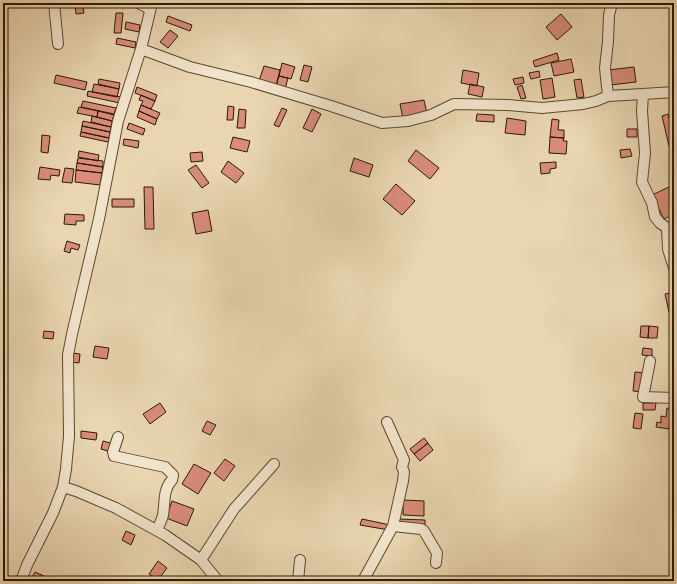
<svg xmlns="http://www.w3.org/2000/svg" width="677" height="584" font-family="'Libre Bodoni',serif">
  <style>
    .building { fill: #d98c7b; stroke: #2c1903 }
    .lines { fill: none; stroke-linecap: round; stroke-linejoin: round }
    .street-casing { stroke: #5b482e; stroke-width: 12 }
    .street { stroke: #f1e4cc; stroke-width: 10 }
  </style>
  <rect width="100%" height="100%" fill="#e9d6b1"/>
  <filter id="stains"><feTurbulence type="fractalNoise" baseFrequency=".005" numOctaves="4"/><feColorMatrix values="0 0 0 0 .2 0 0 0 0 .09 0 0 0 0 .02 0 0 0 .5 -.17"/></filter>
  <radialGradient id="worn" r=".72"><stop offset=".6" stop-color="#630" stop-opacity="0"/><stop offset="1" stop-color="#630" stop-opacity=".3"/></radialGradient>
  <path class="building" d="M 75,3 L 82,3 L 84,13 L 76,14 Z
    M 116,13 L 123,13 L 121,33 L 114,33 Z
    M 561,14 L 572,27 L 557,40 L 546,27 Z
    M 168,16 L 192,25 L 190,31 L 166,22 Z
    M 126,22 L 140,25 L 139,32 L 125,29 Z
    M 170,30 L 178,36 L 168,48 L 160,42 Z
    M 117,38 L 136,42 L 135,48 L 116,44 Z
    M 557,53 L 559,60 L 535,67 L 533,61 Z
    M 571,59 L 574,72 L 554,76 L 551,63 Z
    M 282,63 L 295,67 L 291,79 L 279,76 Z
    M 304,65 L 312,67 L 308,82 L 300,80 Z
    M 264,66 L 280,70 L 276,86 L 259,81 Z
    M 634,67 L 636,82 L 610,85 L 608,70 Z
    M 463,70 L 479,73 L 477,86 L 461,83 Z
    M 539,71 L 540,77 L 531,79 L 529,73 Z
    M 56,75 L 87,82 L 85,90 L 54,83 Z
    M 279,76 L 288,78 L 285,89 L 276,86 Z
    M 523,77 L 524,83 L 515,85 L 513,79 Z
    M 552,78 L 555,97 L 543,99 L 540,80 Z
    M 99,79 L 120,83 L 119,89 L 98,84 Z
    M 581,79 L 584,97 L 577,98 L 574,80 Z
    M 94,84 L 119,89 L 117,97 L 92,92 Z
    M 470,84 L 484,87 L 482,97 L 468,94 Z
    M 522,85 L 526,98 L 521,99 L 517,87 Z
    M 137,87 L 157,95 L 155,101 L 135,93 Z
    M 88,91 L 121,97 L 120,103 L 87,96 Z
    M 141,95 L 155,101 L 151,109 L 141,105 L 143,101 L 139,100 Z
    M 424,100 L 427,114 L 403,119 L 400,104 Z
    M 83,101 L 116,108 L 114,114 L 81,107 Z
    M 141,105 L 160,113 L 157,119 L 139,111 Z
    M 228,106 L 234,107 L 233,120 L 227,120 Z
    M 79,107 L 98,111 L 97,117 L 77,113 Z
    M 282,108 L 287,110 L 279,127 L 274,125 Z
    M 239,109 L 246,110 L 245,128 L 237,128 Z
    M 312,109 L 321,114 L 312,132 L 303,128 Z
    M 98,111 L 114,115 L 112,121 L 97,117 Z
    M 139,111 L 157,119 L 155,125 L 137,117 Z
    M 477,114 L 494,115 L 494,122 L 476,121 Z
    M 668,114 L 674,139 L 674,145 L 669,146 L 662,116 Z
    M 92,116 L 112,121 L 111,127 L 91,122 Z
    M 507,118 L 526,121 L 525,135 L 505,133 Z
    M 552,119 L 559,120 L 558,130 L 564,130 L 564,138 L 550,137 Z
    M 83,121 L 111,127 L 110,132 L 82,126 Z
    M 129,123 L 145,129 L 143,135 L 127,129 Z
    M 82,126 L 110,132 L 109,138 L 81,132 Z
    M 627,129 L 637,129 L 637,137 L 627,137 Z
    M 81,132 L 109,138 L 108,142 L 80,136 Z
    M 42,135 L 50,136 L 48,153 L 41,152 Z
    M 233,137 L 250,141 L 247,152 L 230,148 Z
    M 550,137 L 564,138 L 563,141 L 567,141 L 566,154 L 549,153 Z
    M 124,139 L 139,141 L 138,148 L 123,145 Z
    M 630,149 L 632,156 L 621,158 L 620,150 Z
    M 416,150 L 439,168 L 430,179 L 408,161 Z
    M 79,151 L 99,155 L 98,161 L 78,157 Z
    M 202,152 L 203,161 L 191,162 L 190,153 Z
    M 78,158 L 103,161 L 103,167 L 77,163 Z
    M 354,158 L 373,165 L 369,177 L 350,171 Z
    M 228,161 L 244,173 L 236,183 L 221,172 Z
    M 556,162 L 556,168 L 550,169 L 550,173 L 541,174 L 540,163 Z
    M 77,163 L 103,167 L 102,173 L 76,170 Z
    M 196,165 L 209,183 L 202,188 L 188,170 Z
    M 40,167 L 60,170 L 59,176 L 51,175 L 50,180 L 38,179 Z
    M 65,168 L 74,169 L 72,183 L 62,182 Z
    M 76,170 L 102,173 L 100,185 L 75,182 Z
    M 396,184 L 415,201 L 402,215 L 383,199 Z
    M 144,187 L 153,187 L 154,229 L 145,229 Z
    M 669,187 L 674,197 L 674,214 L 664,219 L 652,195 Z
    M 112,199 L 134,199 L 134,207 L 112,207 Z
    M 208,210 L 212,231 L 196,234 L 192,213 Z
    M 65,214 L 84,215 L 84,221 L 76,221 L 76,225 L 64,224 Z
    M 67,241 L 80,245 L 78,250 L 71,248 L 70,253 L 64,251 Z
    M 674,292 L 674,311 L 669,312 L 665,294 Z
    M 641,326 L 649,326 L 648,338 L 640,337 Z
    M 649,326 L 658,327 L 657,338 L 648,338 Z
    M 44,331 L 54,332 L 53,339 L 43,338 Z
    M 95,346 L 109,348 L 107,359 L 93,357 Z
    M 643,348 L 652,349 L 652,356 L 642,355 Z
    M 73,353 L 80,354 L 79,363 L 71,362 Z
    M 635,372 L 645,373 L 643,392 L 633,391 Z
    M 160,403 L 166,412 L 150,424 L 143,414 Z
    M 643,403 L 656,403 L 655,410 L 643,410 Z
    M 667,408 L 671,409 L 669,429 L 656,427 L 657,422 L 661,423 L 661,416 L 666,417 Z
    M 635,413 L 643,414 L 641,429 L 633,428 Z
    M 207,421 L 216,425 L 210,435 L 202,431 Z
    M 81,431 L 97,433 L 96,440 L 81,438 Z
    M 424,438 L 428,443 L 414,454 L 410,449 Z
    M 103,441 L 114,444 L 111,452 L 101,449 Z
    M 428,443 L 433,450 L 420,461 L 414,454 Z
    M 225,459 L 235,466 L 224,481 L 214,473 Z
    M 194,464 L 211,473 L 198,494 L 182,484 Z
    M 403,500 L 424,501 L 424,516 L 403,515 Z
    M 172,501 L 194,509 L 187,526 L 166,518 Z
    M 362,519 L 390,525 L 389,530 L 360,525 Z
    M 399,519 L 425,520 L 425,526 L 399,525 Z
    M 126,531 L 135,535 L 131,545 L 122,540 Z
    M 158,561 L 167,568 L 158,580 L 149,574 Z
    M 35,572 L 44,576 L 41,581 L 30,581 Z"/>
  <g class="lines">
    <g class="street-casing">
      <path id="street" d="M 54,3 L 58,44
        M 138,3 L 150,9
        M 141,49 L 190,67 L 251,82 L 331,106 L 382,123 L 408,121 L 431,115 L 454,104 L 508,105 L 542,108 L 583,104 L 596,101 L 608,96 L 643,94 L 642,111 L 645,153 L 642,182 L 652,203 L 655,217 L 660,223 L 667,228 L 668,249 L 674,268
        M 643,94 L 674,92
        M 608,96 L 605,68 L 608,41 L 609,15 L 612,3
        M 650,361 L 643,397 L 674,398
        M 118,437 L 113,452 L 114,456 L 165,467 L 173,475 L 172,480 C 163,489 165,503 163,515 C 162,520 159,525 157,530
        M 63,487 L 76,491 L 116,508 L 165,535 L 201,560 L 218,581
        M 393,526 L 421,529 L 424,531 L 437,553 L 436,563
        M 201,560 L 234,509 L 274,464
        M 21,581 L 27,565 L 53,513 L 63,487 L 66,469 L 69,436 L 68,355 L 72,334 L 99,219 L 118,121 L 141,49 L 152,3
        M 298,581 L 300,560
        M 364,581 L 364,579 L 393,526 L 403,481 L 404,472 L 402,467 L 404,460 L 387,422"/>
    </g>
    <use href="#street" class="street"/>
  </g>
  <rect width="677" height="584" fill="none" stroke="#e9d6b1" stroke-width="16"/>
  <rect x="4" y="4" width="669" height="576" fill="none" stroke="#2c1903" stroke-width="2"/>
  <rect x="8" y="8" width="661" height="568" fill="none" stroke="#2c1903"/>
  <rect width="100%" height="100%" filter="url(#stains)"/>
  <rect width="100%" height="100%" fill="url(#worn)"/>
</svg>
